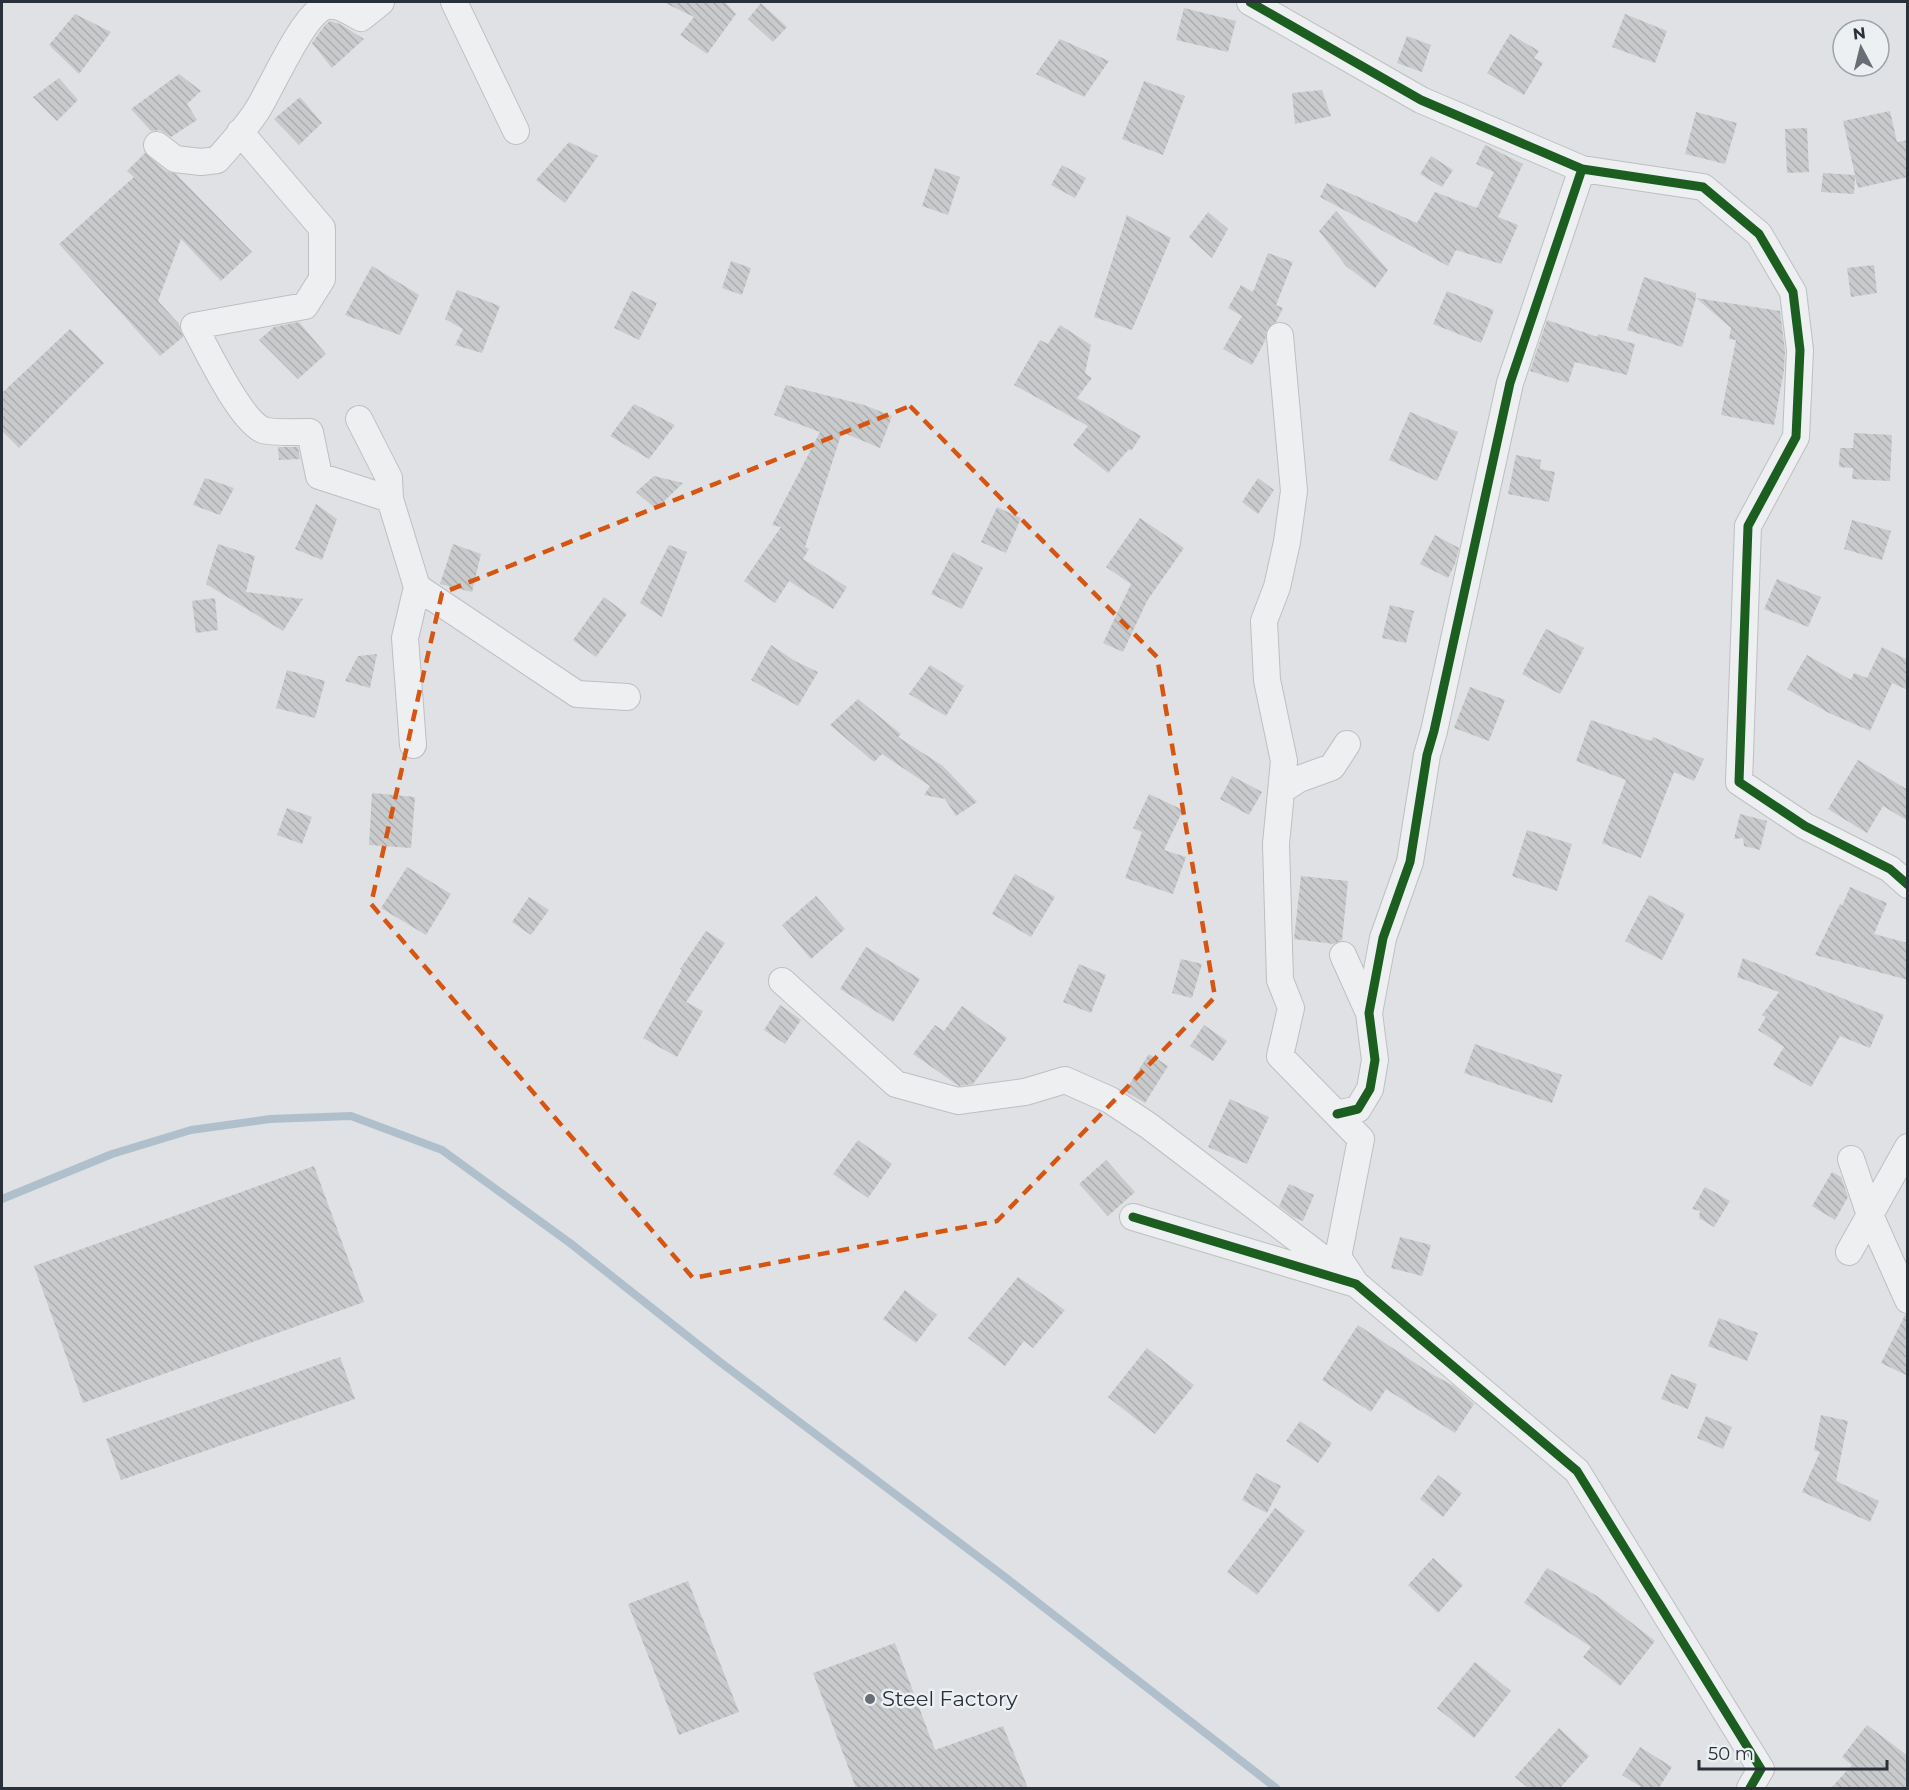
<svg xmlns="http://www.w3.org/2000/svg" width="1909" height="1790" font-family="Montserrat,sans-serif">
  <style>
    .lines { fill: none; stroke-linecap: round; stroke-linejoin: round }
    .stream { stroke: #b0bfcc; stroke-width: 8 }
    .building { fill: url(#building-back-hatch) }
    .street-casing { stroke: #bdbfc2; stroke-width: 28 }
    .street { stroke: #eeeff1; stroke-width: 26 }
    .cycleway-casing { stroke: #edf0f3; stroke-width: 13 }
    .cycleway { stroke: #1b5e20; stroke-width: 9 }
    .marked { fill: none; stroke: #d55511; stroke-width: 4.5; stroke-dasharray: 12 8; stroke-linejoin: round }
    .poi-dot { fill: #696e76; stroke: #edf0f3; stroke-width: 2 }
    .labels { text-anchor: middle; stroke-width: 5; stroke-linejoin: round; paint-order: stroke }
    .poi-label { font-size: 21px; fill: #29303a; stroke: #edf0f3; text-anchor: start }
  </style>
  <defs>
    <pattern id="building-back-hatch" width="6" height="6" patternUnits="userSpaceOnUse" patternTransform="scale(1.5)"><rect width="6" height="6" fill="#c8cacc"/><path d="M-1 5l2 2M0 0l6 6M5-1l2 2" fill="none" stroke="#acaeb0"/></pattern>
  </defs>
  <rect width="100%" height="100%" fill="#dfe1e4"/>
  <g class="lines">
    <path class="stream" d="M 2,1199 L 112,1154 L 191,1130 L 270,1119 L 351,1116 L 442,1150 L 570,1243 L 720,1362 L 1005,1577 L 1276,1788"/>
  </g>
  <path class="building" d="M 663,2 L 725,2 L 736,14 L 707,54 L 680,35 L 694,17 Z
    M 761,3 L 787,27 L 773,42 L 748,19 Z
    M 1184,8 L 1236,21 L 1228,52 L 1176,40 Z
    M 75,14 L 111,32 L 79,74 L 49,45 Z
    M 1625,14 L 1667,31 L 1655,63 L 1612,47 Z
    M 330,21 L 340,24 L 364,39 L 332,68 L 312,43 L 325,25 Z
    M 1510,34 L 1539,51 L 1534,58 L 1543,63 L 1524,95 L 1487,73 Z
    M 1407,36 L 1431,45 L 1422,72 L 1397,63 Z
    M 1060,39 L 1109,61 L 1084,97 L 1036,74 Z
    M 179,74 L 201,91 L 187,104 L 197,120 L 171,137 L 160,130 L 151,131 L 131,109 Z
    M 59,78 L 78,100 L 57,121 L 33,97 Z
    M 1144,81 L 1185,96 L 1163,155 L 1122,139 Z
    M 1322,90 L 1331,116 L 1295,124 L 1292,93 Z
    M 300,97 L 322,123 L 299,145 L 274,119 Z
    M 1890,111 L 1897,142 L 1908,140 L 1908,177 L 1858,188 L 1855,177 L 1854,194 L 1821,192 L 1823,173 L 1855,175 L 1843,121 Z
    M 1696,112 L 1737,123 L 1725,164 L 1685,154 Z
    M 1807,128 L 1809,172 L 1787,173 L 1785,129 Z
    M 569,142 L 598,156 L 565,203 L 536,180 Z
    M 1485,145 L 1523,164 L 1498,217 L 1518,225 L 1501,264 L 1456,250 L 1448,266 L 1320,197 L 1327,183 L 1417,223 L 1435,192 L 1477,208 L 1494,172 L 1476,164 Z
    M 145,153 L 166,171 L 176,174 L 252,252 L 221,281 L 181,239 L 158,301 L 179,324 L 183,337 L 160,356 L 59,244 L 134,177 L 127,171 Z
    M 1431,156 L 1453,170 L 1442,187 L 1420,174 Z
    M 1062,165 L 1086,178 L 1075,198 L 1051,185 Z
    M 935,168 L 960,177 L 948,215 L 922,206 Z
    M 1336,211 L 1388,270 L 1375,288 L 1346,266 L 1319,231 Z
    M 1208,212 L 1228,229 L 1212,258 L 1189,237 Z
    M 1127,215 L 1171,238 L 1132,330 L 1094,317 Z
    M 1268,253 L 1293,262 L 1276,305 L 1283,308 L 1276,322 L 1267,329 L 1265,341 L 1252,365 L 1223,349 L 1242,316 L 1228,308 L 1241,285 L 1253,292 Z
    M 731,261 L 751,268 L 742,295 L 722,288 Z
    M 1874,265 L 1877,293 L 1851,297 L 1847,268 Z
    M 372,266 L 419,295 L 400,335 L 345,315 Z
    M 1644,277 L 1696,293 L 1696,298 L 1780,311 L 1785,351 L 1784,370 L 1774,425 L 1721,415 L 1736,340 L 1729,339 L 1731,328 L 1696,298 L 1682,347 L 1627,330 Z
    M 457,290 L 500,306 L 482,353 L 455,345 L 463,329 L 445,319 Z
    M 632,291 L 657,303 L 639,340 L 614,328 Z
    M 1447,291 L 1494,310 L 1481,343 L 1433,324 Z
    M 1547,320 L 1598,337 L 1598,334 L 1635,344 L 1627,375 L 1575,362 L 1568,383 L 1530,371 Z
    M 299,322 L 326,354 L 298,379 L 259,340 L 274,327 Z
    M 1060,325 L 1091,345 L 1085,373 L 1092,378 L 1077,398 L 1141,436 L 1131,451 L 1129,449 L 1108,473 L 1073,445 L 1088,426 L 1014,385 L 1040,340 L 1048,344 Z
    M 70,329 L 104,363 L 19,448 L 2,431 L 2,393 Z
    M 786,385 L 864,405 L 892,416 L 880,448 L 842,432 L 805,547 L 809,549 L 803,559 L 847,587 L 833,609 L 789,581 L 775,603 L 744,581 L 781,527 L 772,525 L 820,432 L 774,415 Z
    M 634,404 L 675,425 L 649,459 L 610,436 Z
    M 1410,412 L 1458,432 L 1437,481 L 1389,460 Z
    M 1854,433 L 1892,435 L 1890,481 L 1852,479 L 1853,468 L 1839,467 L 1840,448 L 1853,448 Z
    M 278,447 L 298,447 L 300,459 L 279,460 Z
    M 1516,455 L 1541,460 L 1540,469 L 1555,472 L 1549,502 L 1508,494 Z
    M 654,476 L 683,483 L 656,509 L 636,492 Z
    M 205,478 L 234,488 L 220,515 L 193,505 Z
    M 1258,478 L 1274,490 L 1258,514 L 1242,502 Z
    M 316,504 L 337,519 L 322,560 L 295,549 Z
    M 997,507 L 1021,518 L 1006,553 L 981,542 Z
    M 1140,518 L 1184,548 L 1147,601 L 1123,652 L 1103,643 L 1131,584 L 1106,567 Z
    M 1852,520 L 1891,531 L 1882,560 L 1844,549 Z
    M 1435,535 L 1459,548 L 1455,564 L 1448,578 L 1420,564 Z
    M 218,544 L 255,556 L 246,592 L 303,599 L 283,631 L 206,584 Z
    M 453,544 L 481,554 L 472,592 L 440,584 Z
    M 669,545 L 687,552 L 662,617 L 640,603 Z
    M 953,552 L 983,568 L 962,609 L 931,594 Z
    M 1777,579 L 1821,597 L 1808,627 L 1764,609 Z
    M 604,597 L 627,614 L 596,657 L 573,640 Z
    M 215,598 L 218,630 L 196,633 L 192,601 Z
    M 1390,605 L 1414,611 L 1406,643 L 1382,638 Z
    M 1546,629 L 1584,648 L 1560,694 L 1522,674 Z
    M 771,645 L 795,661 L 818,672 L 798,706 L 751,680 Z
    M 1882,647 L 1908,660 L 1908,690 L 1892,683 L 1870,731 L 1827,712 L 1787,689 L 1807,655 L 1851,680 L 1854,673 L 1867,678 Z
    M 377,654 L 370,688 L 345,681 L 358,656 Z
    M 930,665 L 964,686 L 946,716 L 909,694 Z
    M 287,670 L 325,681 L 315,718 L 276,708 Z
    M 1470,687 L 1505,700 L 1489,741 L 1454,728 Z
    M 858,699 L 901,734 L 898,737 L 943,766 L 977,802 L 956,816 L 945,799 L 924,795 L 930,786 L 882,754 L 874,762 L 830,725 Z
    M 1591,720 L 1651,741 L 1653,737 L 1704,759 L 1694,781 L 1674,772 L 1641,858 L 1602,843 L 1626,780 L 1576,761 Z
    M 1858,760 L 1908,790 L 1908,821 L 1883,806 L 1867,833 L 1828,809 Z
    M 1232,776 L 1262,792 L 1249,815 L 1220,799 Z
    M 372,793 L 415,797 L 411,848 L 369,845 Z
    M 1149,794 L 1183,810 L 1164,850 L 1186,857 L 1173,894 L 1125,878 L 1142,832 L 1133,828 Z
    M 287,808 L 312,817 L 302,844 L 277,835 Z
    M 1740,814 L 1767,821 L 1760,850 L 1744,846 L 1743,838 L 1734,839 Z
    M 1527,830 L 1572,844 L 1557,891 L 1512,876 Z
    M 407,867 L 451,894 L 426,935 L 381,908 Z
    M 1015,874 L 1055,897 L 1031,937 L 992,914 Z
    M 1301,876 L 1348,881 L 1342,940 L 1334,944 L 1294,939 Z
    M 1850,887 L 1887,903 L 1874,934 L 1908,943 L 1908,980 L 1815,955 L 1840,904 L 1842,906 Z
    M 1649,895 L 1685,914 L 1662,960 L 1625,941 Z
    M 816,896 L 845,929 L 811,959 L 782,925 Z
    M 529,897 L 549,910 L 531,935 L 512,922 Z
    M 706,931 L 725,943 L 686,1002 L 703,1011 L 677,1057 L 643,1038 L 682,970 L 680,969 Z
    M 866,947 L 920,979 L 893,1022 L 840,989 Z
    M 1743,958 L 1884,1015 L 1870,1048 L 1840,1036 L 1811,1087 L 1773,1065 L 1784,1047 L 1758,1030 L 1766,1017 L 1762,1015 L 1779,992 L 1737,977 Z
    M 1181,959 L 1202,964 L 1192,998 L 1172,993 Z
    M 1079,964 L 1106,975 L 1091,1013 L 1063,1002 Z
    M 780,1005 L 801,1020 L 785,1044 L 764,1030 Z
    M 962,1006 L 1007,1038 L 973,1084 L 959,1086 L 913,1054 L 935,1025 L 944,1031 Z
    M 1204,1025 L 1227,1041 L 1213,1061 L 1190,1046 Z
    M 1475,1044 L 1562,1075 L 1552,1103 L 1464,1073 Z
    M 1149,1054 L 1168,1066 L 1145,1103 L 1125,1091 Z
    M 1230,1099 L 1269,1117 L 1247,1164 L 1208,1147 Z
    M 858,1140 L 892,1164 L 868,1198 L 833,1174 Z
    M 1106,1160 L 1135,1192 L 1108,1216 L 1079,1184 Z
    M 314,1166 L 364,1302 L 83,1403 L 34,1266 Z
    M 1832,1172 L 1841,1177 L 1848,1197 L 1835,1220 L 1812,1206 Z
    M 1289,1184 L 1314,1195 L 1303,1221 L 1293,1217 L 1279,1206 Z
    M 1705,1187 L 1730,1201 L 1714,1227 L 1699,1218 L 1700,1211 L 1692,1209 Z
    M 1400,1237 L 1431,1245 L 1422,1276 L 1391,1268 Z
    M 1018,1277 L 1065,1310 L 1033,1348 L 1024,1341 L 1005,1366 L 968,1338 Z
    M 905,1290 L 937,1315 L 916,1343 L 883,1319 Z
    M 1905,1315 L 1908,1315 L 1908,1376 L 1881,1363 Z
    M 1719,1318 L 1758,1333 L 1747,1361 L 1708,1346 Z
    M 1358,1325 L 1430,1373 L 1454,1386 L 1474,1404 L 1455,1433 L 1386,1389 L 1371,1412 L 1322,1380 Z
    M 1147,1348 L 1194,1385 L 1155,1434 L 1108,1397 Z
    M 340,1357 L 355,1399 L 121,1480 L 106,1439 Z
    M 1671,1374 L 1697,1384 L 1688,1409 L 1661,1399 Z
    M 1821,1415 L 1848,1421 L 1836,1481 L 1879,1501 L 1870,1522 L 1802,1492 L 1820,1452 L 1814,1450 Z
    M 1706,1416 L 1732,1427 L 1723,1449 L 1697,1438 Z
    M 1300,1421 L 1332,1443 L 1318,1463 L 1286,1441 Z
    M 1256,1473 L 1281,1486 L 1267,1513 L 1242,1500 Z
    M 1438,1475 L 1462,1493 L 1443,1517 L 1420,1499 Z
    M 1275,1508 L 1305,1531 L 1257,1595 L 1227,1572 Z
    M 1433,1558 L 1463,1585 L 1438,1613 L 1408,1585 Z
    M 1547,1568 L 1597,1596 L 1655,1641 L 1620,1686 L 1583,1657 L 1591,1647 L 1524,1603 Z
    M 688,1581 L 739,1712 L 679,1735 L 628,1604 Z
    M 895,1643 L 935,1750 L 1003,1726 L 1028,1788 L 856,1788 L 813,1673 Z
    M 1475,1662 L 1511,1691 L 1474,1738 L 1437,1708 Z
    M 1867,1725 L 1908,1756 L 1908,1788 L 1831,1788 L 1852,1765 L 1842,1757 Z
    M 1559,1728 L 1589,1756 L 1560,1788 L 1528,1788 L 1515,1777 Z
    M 1640,1747 L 1672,1767 L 1659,1788 L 1643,1788 L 1622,1775 Z"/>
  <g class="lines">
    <g class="street-casing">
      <path id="street" d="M 454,2 L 516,131
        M 1250,2 L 1421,100 L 1582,169 L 1510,383 L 1434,731 L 1427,755 L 1410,862 L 1383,938 L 1369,1013 L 1375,1060 L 1370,1089 L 1358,1109 L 1337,1114
        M 240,132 L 322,228 L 322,279 L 305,306 L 194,326 C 207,350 240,420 263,430 C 271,433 300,432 310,432 L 319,476 L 390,499
        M 157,145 L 175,159 L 201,162 L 217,160 C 231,144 247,127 258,109 C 272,86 301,20 322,8 C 335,1 349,12 361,18 L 381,2
        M 1582,169 L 1703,187 L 1759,234 L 1793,292 L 1800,350 L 1796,437 L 1748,526 L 1739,782 L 1805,826 L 1890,869 L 1908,885
        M 1280,336 L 1294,491 L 1287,542 L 1277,587 L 1264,621 L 1267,680 L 1284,761 L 1276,844 L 1280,980 L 1291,1008 L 1280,1056 L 1361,1139 L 1338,1257 L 1356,1284
        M 359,419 L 389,478 L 390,499 L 417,587 L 405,638 L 413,745
        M 417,587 L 577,694 L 627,697
        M 1282,790 L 1299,779 L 1332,767 L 1347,744
        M 1343,955 L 1369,1013
        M 782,981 L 896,1084 L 958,1101 L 1025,1092 L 1065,1080 L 1110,1100 L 1149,1126 L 1342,1273
        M 1851,1159 L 1870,1215 L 1908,1300
        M 1133,1217 L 1356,1284 L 1577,1471 L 1761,1769 L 1750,1788
        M 1849,1252 L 1908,1147"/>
    </g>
    <use href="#street" class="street"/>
    <g class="cycleway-casing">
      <path id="cycleway" d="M 1250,2 L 1421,100 L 1582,169 L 1510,383 L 1434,731 L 1427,755 L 1410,862 L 1383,938 L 1369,1013 L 1375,1060 L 1370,1089 L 1358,1109 L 1337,1114
        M 1582,169 L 1703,187 L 1759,234 L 1793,292 L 1800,350 L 1796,437 L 1748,526 L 1739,782 L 1805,826 L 1890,869 L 1908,885
        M 1133,1217 L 1356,1284 L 1577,1471 L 1761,1769 L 1750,1788"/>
    </g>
    <use href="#cycleway" class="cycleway"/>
  </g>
  <path class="marked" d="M 910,406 L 1157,657 L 1215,997 L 997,1221 L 693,1278 L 371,904 L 442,593 Z"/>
  <circle class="poi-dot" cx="870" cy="1699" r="6"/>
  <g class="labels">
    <g class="poi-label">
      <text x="882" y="1706">Steel Factory</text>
    </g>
  </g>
  <rect width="1909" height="1790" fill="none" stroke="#29303a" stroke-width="6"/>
  <g transform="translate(1861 48) rotate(353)"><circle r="28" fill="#edf0f3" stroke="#9fa3a9" stroke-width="1.5"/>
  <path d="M0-4.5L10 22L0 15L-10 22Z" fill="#696e76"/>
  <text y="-9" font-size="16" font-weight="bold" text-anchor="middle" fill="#29303a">N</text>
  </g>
  <path d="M1699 1760v9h188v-9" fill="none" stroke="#29303a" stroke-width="3"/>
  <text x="1708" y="1760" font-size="18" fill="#29303a" stroke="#edf0f3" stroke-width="4.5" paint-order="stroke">50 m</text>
</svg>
